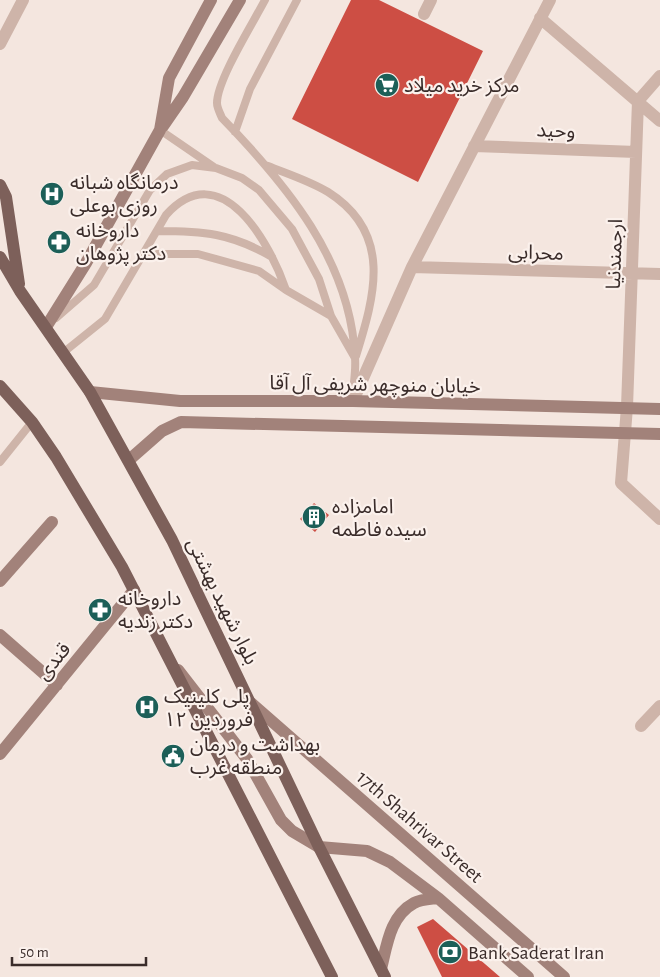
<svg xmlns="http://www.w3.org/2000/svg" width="660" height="977" font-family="'Alegreya Sans','Noto Sans Arabic',sans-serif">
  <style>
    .building { fill: #cd4e44 }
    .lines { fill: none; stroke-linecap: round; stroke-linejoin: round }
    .lane { stroke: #ceb4a9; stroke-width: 8 }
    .street { stroke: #ceb4a9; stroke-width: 12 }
    .secondary { stroke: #a2827a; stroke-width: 12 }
    .primary { stroke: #7d605a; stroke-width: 12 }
    .labels { text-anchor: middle; stroke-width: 4.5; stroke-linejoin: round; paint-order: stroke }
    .poi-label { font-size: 20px; fill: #3a2c2a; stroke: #fbf1ec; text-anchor: start }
    .street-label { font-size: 20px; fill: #3a2c2a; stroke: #fbf1ec }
  </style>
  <rect width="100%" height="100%" fill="#f4e6df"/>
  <path class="building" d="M 351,0 L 379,0 L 483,51 L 418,182 L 292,119 Z
    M 314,503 L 329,515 L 315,532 L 300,519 Z
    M 433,919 L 500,977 L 442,977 L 417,927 Z"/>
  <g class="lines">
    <path class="lane" d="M 265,0 C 253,23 217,80 217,103 C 217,108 220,113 222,118 C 286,184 351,261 355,358 C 356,369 354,381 353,392
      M 160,130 L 214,167
      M 235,132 L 250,89 L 297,0
      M 268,166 C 288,174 310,181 328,192 C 393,233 375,295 356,356
      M 157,231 C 203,231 231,233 272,257
      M 144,254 L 198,254 L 259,271 L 286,290
      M 56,318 L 94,285 L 150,190 L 167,174 L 192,165 L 216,168 L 242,178 L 259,190 L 292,229 L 319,279 L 331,316 L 355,358
      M 64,352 L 105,319 L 166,215 C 221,154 270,243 286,290 L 331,316
      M 0,462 L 32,422"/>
    <path class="street" d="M 424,14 L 431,0
      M 540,18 L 660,121
      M 0,44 L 23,0
      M 660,76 L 638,101 L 627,407 L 621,483 L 660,519
      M 474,146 L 636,152
      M 412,267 L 660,274
      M 353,401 L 412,267 L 550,0
      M 641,726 L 660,706"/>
    <path class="secondary" d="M 163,126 L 183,97 L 240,0
      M 46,327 L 86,263 L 160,130 L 169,78 L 211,0
      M 90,392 L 180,401 L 353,401 L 660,409
      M 129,460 L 162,431 L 181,422 L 660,434
      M 0,581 L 52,522
      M 0,635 L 57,685
      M 178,670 L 247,759 L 281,820 L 292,831 L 319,847 L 367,851 L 390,862 L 438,898 L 528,977
      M 251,703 L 564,977
      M 0,754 L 134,590
      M 381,969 C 387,945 390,916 414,903 C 421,899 431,899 438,898"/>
    <path class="primary" d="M 0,185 L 6,197 L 19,284
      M 0,257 L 20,291 L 90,392 L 172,540 L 319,847 L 385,977
      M 0,386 L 32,422 L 56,457 L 122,567 L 332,977"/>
  </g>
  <defs>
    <g id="supermarket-disc" transform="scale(1.25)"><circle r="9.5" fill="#1c5f58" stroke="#fbf1ec"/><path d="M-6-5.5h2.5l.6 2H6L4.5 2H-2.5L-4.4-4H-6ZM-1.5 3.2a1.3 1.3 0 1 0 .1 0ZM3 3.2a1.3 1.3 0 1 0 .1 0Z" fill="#fff"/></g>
    <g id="hospital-disc" transform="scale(1.25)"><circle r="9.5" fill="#1c5f58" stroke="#fbf1ec"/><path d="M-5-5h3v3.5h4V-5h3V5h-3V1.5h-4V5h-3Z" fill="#fff"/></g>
    <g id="pharmacy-disc" transform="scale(1.25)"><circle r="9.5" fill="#1c5f58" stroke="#fbf1ec"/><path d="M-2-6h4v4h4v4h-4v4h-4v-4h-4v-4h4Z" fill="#fff"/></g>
    <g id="building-disc" transform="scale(1.25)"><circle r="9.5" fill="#1c5f58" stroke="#fbf1ec"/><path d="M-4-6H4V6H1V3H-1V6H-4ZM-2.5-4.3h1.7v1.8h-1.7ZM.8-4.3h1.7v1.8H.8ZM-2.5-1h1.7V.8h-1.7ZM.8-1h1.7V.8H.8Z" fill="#fff"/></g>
    <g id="civic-disc" transform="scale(1.25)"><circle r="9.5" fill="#1c5f58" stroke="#fbf1ec"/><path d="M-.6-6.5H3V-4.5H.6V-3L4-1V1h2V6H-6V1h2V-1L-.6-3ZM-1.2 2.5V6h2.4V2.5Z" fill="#fff"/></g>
    <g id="bank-disc" transform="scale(1.25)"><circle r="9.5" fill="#1c5f58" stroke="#fbf1ec"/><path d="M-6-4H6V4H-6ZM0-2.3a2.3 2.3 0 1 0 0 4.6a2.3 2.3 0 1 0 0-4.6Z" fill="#fff"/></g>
  </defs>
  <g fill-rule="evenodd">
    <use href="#supermarket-disc" x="387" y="85"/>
    <use href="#hospital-disc" x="52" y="194"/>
    <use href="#pharmacy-disc" x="59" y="242"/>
    <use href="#building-disc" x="314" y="517"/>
    <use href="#pharmacy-disc" x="100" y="610"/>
    <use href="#hospital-disc" x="147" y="707"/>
    <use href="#civic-disc" x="173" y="756"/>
    <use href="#bank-disc" x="450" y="952"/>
  </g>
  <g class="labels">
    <g class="poi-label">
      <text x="404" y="92">مرکز خرید میلاد</text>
      <text x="70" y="189">درمانگاه شبانه<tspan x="70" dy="23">روزی بوعلی</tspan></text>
      <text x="76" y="237">داروخانه<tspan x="76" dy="23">دکتر پژوهان</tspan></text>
      <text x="332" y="513">امامزاده<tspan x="332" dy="23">سیده فاطمه</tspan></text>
      <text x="118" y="605">داروخانه<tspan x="118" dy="23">دکتر زندیه</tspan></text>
      <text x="164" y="703">پلی کلینیک<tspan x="164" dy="23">۱۲ فروردین</tspan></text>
      <text x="190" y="751">بهداشت و درمان<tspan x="190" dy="23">منطقه غرب</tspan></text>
      <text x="468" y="959">Bank Saderat Iran</text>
    </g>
    <g class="street-label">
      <text transform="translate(556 130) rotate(2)" y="7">وحید</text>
      <text transform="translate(536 252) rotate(2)" y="7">محرابی</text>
      <text transform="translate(614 254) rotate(-88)" y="7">ارجمندنیا</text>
      <text transform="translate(375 384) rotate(1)" y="7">خیابان منوچهر شریفی آل آقا</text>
      <text transform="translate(223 601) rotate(64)" y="7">بلوار شهید بهشتی</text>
      <text transform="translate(53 661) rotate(-51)" y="7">قندی</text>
      <text transform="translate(420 826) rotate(41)" y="7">17th Shahrivar Street</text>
    </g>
  </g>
  <path d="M12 957v8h134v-8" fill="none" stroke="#3a2c2a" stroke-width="2.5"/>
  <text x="20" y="957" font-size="15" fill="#3a2c2a" stroke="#fbf1ec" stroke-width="4" paint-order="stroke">50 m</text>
</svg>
